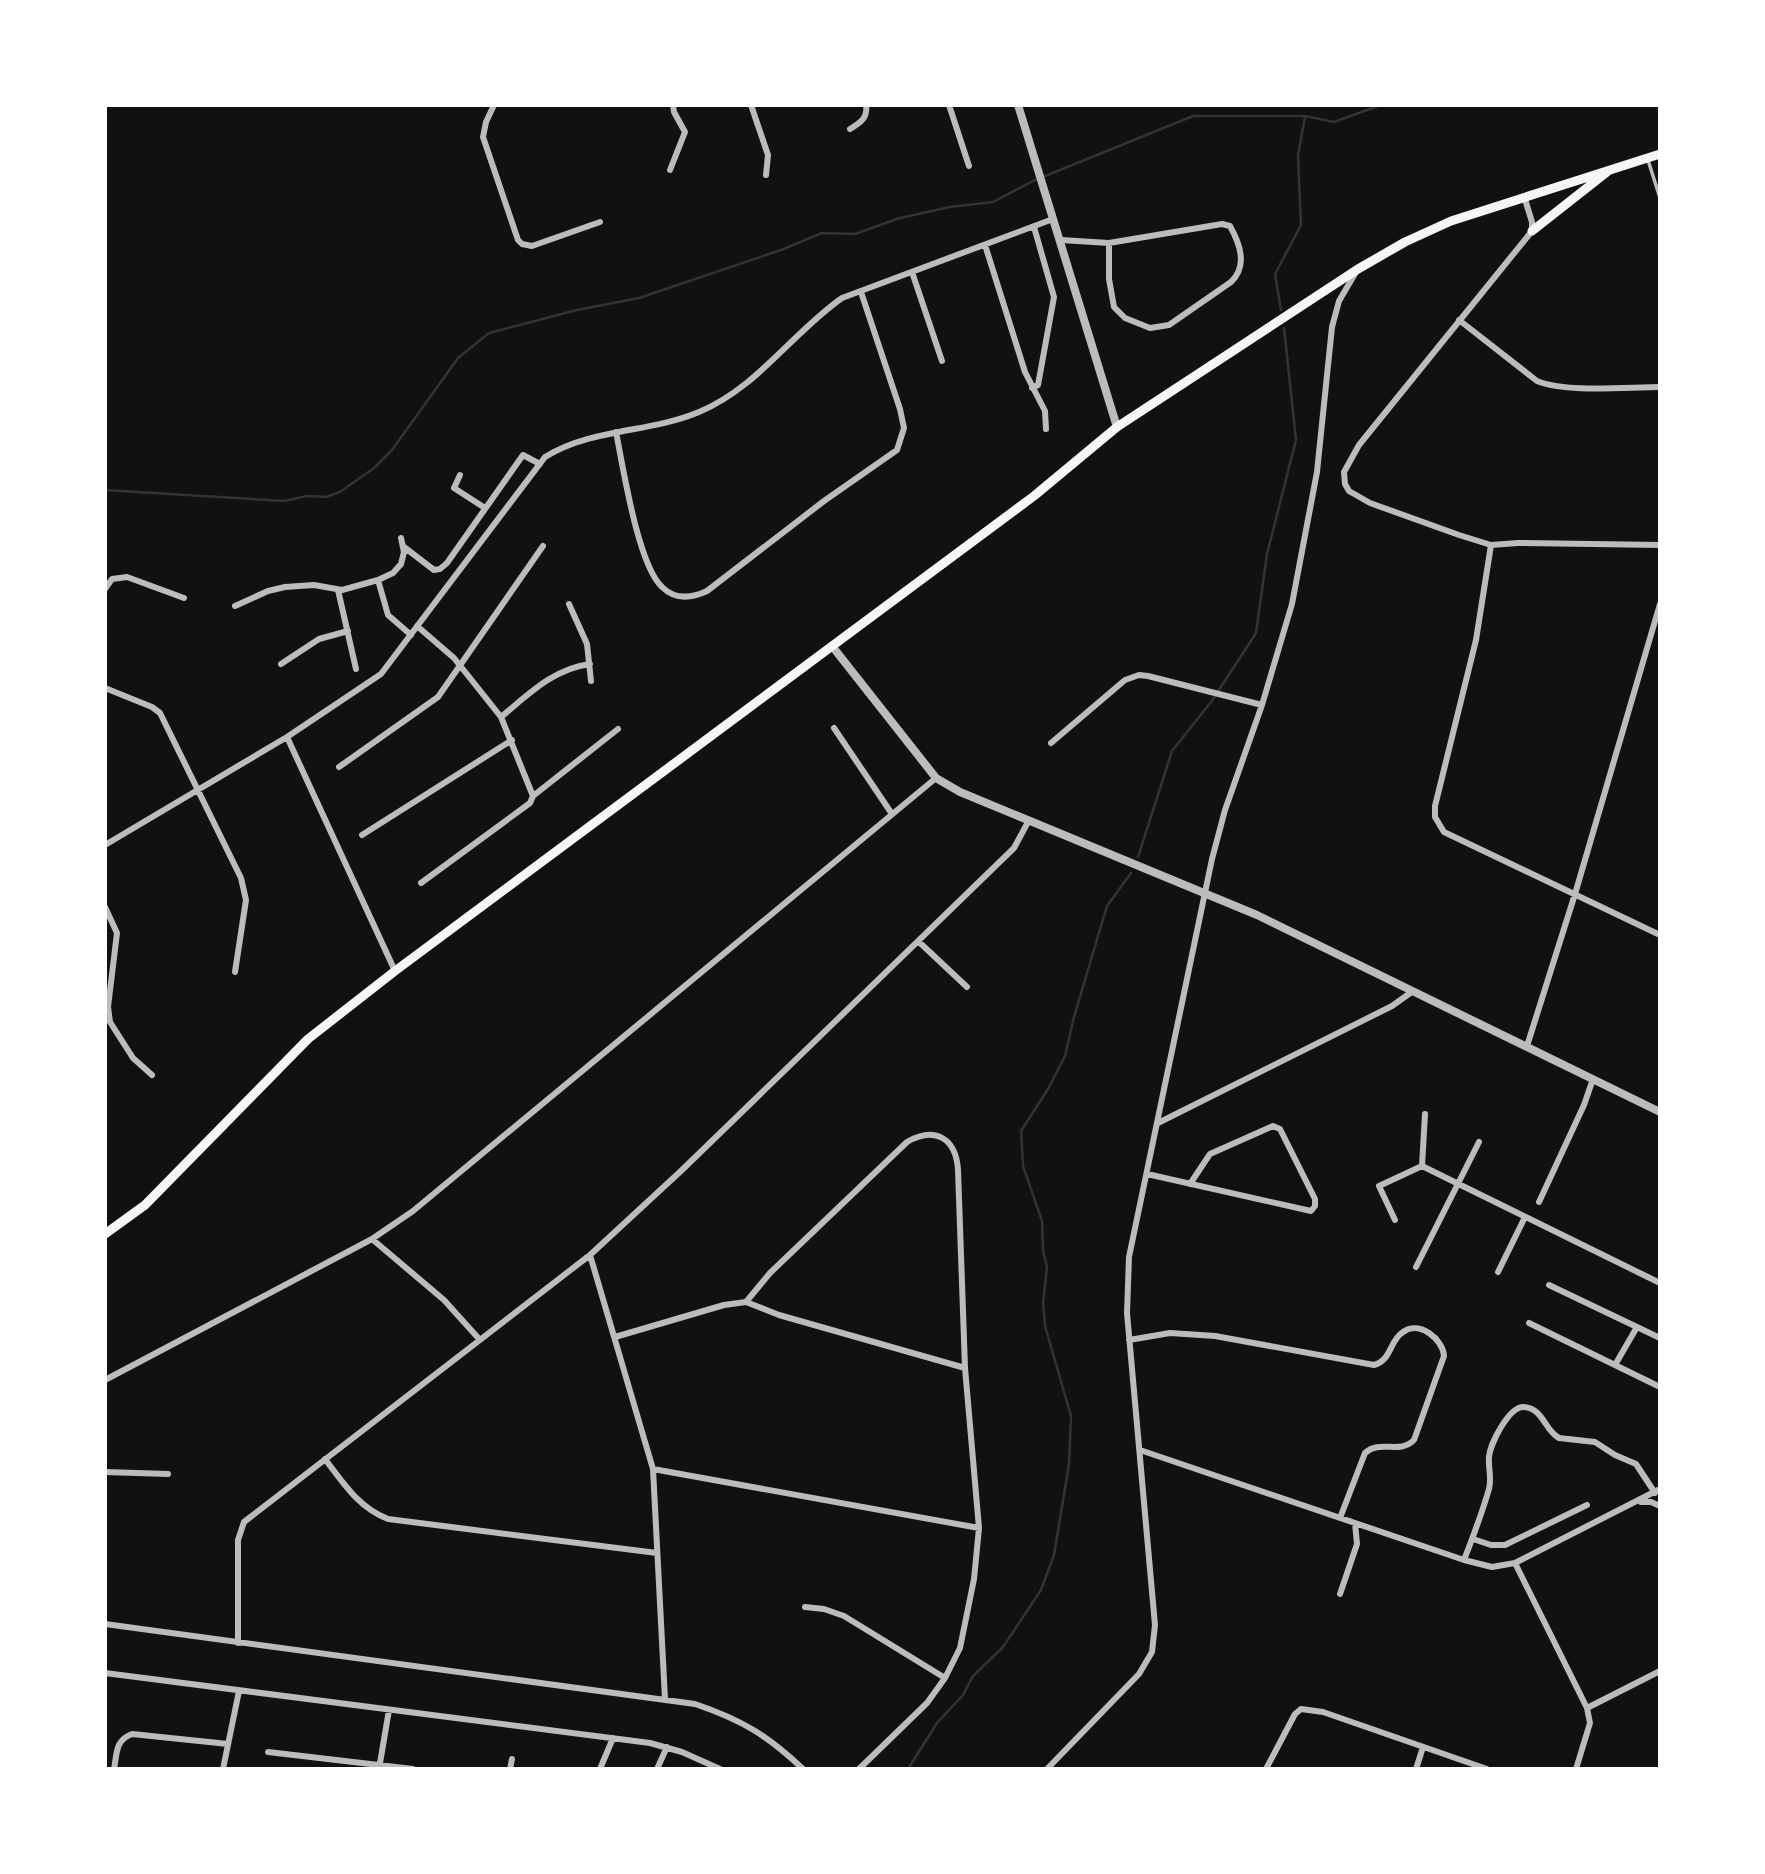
<svg xmlns="http://www.w3.org/2000/svg" width="1765" height="1874" font-family="'Nunito Sans',sans-serif">
  <style>
    .lines { fill: none; stroke-linecap: round; stroke-linejoin: round }
    .stream { stroke: #333; stroke-width: 2.5 }
    .service { stroke: #bcbcbc; stroke-width: 3.5 }
    .minor { stroke: #bcbcbc; stroke-width: 6 }
    .tertiary { stroke: #bcbcbc; stroke-width: 8 }
    .secondary { stroke: #f5f5f5; stroke-width: 9 }
  </style>
  <rect width="100%" height="100%" fill="#111"/>
  <g class="lines">
    <path class="stream" d="M 1281,310 L 1275,274 L 1301,225 L 1298,155 L 1305,117
      M 105,490 L 284,501 L 307,496 L 326,497 L 340,492 L 374,468 L 392,450 L 458,358 L 489,333 L 577,310 L 639,298 L 781,250 L 822,233 L 855,234 L 900,218 L 950,207 L 993,202 L 1033,181 L 1193,116 L 1305,116 L 1334,122 L 1381,105
      M 1138,857 L 1172,751 L 1211,702 L 1256,633 L 1267,554 L 1296,440 L 1284,328
      M 908,1769 L 937,1723 L 963,1695 L 973,1676 L 1003,1647 L 1041,1590 L 1054,1555 L 1069,1464 L 1071,1416 L 1045,1326 L 1043,1302 L 1047,1268 L 1043,1250 L 1042,1221 L 1023,1166 L 1021,1131 L 1048,1089 L 1065,1056 L 1074,1017 L 1107,906 L 1131,873"/>
    <path class="service" d="M 1648,160 L 1660,198"/>
    <path class="minor" d="M 494,105 L 486,122 L 483,137 L 518,240 L 522,244 L 532,246 L 600,222
      M 751,105 L 768,155 L 766,175
      M 949,105 L 969,166
      M 850,129 C 860,123 868,118 866,105
      M 670,170 L 685,132 L 674,112 L 673,105
      M 1524,196 L 1532,222 L 1532,231 L 1359,445 L 1344,472 L 1345,484 L 1349,491 L 1370,503 L 1459,535 L 1491,545 L 1518,543 L 1660,545
      M 1061,240 L 1109,243 L 1222,224 L 1230,226 C 1240,244 1248,266 1231,282 L 1169,325 L 1150,328 L 1125,318 L 1114,307 L 1109,279 L 1109,243
      M 985,245 L 1025,372 L 1045,411 L 1046,429
      M 912,272 L 942,361
      M 1459,320 L 1537,381 C 1566,393 1626,387 1660,387
      M 1032,388 L 1038,385 L 1054,297 L 1034,227
      M 616,432 C 623,467 638,565 662,587 C 675,600 692,598 707,591 L 824,501 L 897,450 L 904,428 L 900,409 L 861,292
      M 460,475 L 454,488 L 485,508
      M 1491,545 L 1476,640 L 1435,806 L 1435,817 L 1444,832 L 1660,935
      M 404,547 L 434,570 L 440,569 L 447,563 L 523,455 L 540,464
      M 378,580 L 388,615 L 411,635
      M 105,589 L 112,579 L 127,577 L 184,598
      M 338,590 L 356,669
      M 569,604 L 587,644 L 591,681
      M 235,606 L 268,591 L 285,587 L 314,585 L 342,590 L 378,580 L 393,573 L 401,564 L 404,552 L 401,538
      M 417,626 L 454,658 L 501,717 L 533,796
      M 281,664 L 319,639 L 348,631
      M 105,688 L 152,707 L 160,713 L 241,878 L 246,900 L 235,972
      M 501,717 C 529,694 553,669 590,664
      M 834,728 L 892,814
      M 287,737 L 395,971
      M 1051,743 L 1125,680 L 1139,675 L 1148,676 L 1262,705
      M 339,767 L 438,697 L 543,546
      M 362,835 L 512,740
      M 105,845 L 287,737 L 381,674 L 545,457 C 592,428 649,433 699,412 C 757,388 792,333 842,298 L 1053,219
      M 421,883 L 530,803 L 533,796 L 618,729
      M 105,907 L 117,933 L 108,1007 L 110,1022 L 133,1058 L 152,1075
      M 918,941 L 967,987
      M 1527,1046 L 1575,894 L 1660,604
      M 1158,1123 L 1392,1006 L 1413,991
      M 1422,1166 L 1660,1283
      M 1147,1174 L 1311,1211 L 1315,1206 L 1315,1199 L 1280,1129 L 1273,1126 L 1210,1154 L 1190,1184
      M 1539,1202 L 1584,1105 L 1593,1079
      M 1395,1220 L 1379,1186 L 1422,1166 L 1425,1114
      M 372,1239 L 444,1300 L 480,1340
      M 590,1255 L 653,1469 L 665,1699
      M 1416,1267 L 1479,1142
      M 1498,1272 L 1525,1217
      M 1549,1285 L 1660,1338
      M 746,1302 L 770,1273 L 907,1142 C 935,1126 956,1138 958,1170 L 965,1368 L 979,1528 L 974,1579 L 960,1648 L 945,1678 L 927,1703 L 859,1769
      M 1529,1323 L 1660,1387
      M 615,1337 L 724,1305 L 746,1302 L 779,1315 L 965,1368
      M 1129,1340 L 1170,1333 L 1215,1336 L 1374,1365 C 1392,1360 1389,1341 1403,1332 C 1419,1320 1443,1339 1444,1356 L 1414,1440 C 1399,1455 1380,1439 1365,1453 L 1340,1518
      M 1615,1365 L 1637,1327
      M 105,1380 L 372,1239 L 413,1211 L 936,778
      M 1140,1450 L 1464,1560 L 1492,1567 L 1515,1563 L 1660,1489
      M 325,1459 C 343,1483 359,1508 388,1519 L 657,1553
      M 653,1469 L 979,1528
      M 105,1472 L 168,1474
      M 1641,1502 L 1651,1502 L 1660,1506
      M 1473,1539 L 1491,1545 L 1505,1545 L 1587,1505
      M 1464,1560 C 1473,1537 1482,1513 1489,1489 C 1492,1478 1488,1468 1489,1457 C 1490,1444 1509,1406 1524,1407 C 1544,1409 1544,1430 1559,1438 L 1595,1442 L 1615,1455 L 1636,1464 L 1655,1493
      M 1515,1563 L 1587,1708 L 1590,1723 L 1576,1769
      M 1340,1594 L 1357,1544 L 1355,1523
      M 805,1607 L 824,1609 L 844,1616 L 945,1678
      M 105,1624 L 695,1704 C 742,1720 767,1735 803,1769
      M 238,1643 L 238,1540 L 244,1522 L 590,1255 L 682,1170 L 1014,848 L 1028,822
      M 105,1673 L 650,1743 L 682,1752 L 720,1769
      M 1587,1708 L 1660,1671
      M 268,1752 L 413,1769
      M 114,1769 C 117,1754 115,1740 132,1734 L 228,1744
      M 223,1769 L 239,1691
      M 379,1769 L 389,1710
      M 510,1769 L 512,1759
      M 600,1769 L 613,1738
      M 657,1769 L 667,1747
      M 1047,1769 L 1139,1674 L 1152,1652 L 1155,1625 L 1127,1313 L 1129,1257 L 1212,859 L 1225,810 L 1262,705 L 1292,604 L 1317,472 L 1332,327 L 1339,301 L 1356,272
      M 1266,1769 L 1295,1714 L 1301,1709 L 1323,1712 L 1487,1769
      M 1416,1769 L 1423,1747"/>
    <path class="tertiary" d="M 1018,105 L 1117,427
      M 832,646 L 936,778 L 960,792 L 1257,915 L 1660,1112"/>
    <path class="secondary" d="M 1532,231 L 1607,172
      M 105,1234 L 145,1205 L 308,1039 L 395,971 L 1034,496 L 1117,427 L 1358,269 L 1405,242 L 1451,221 L 1660,154"/>
  </g>
  <rect width="1765" height="1874" fill="none" stroke="#ffffff" stroke-width="214"/>
</svg>
